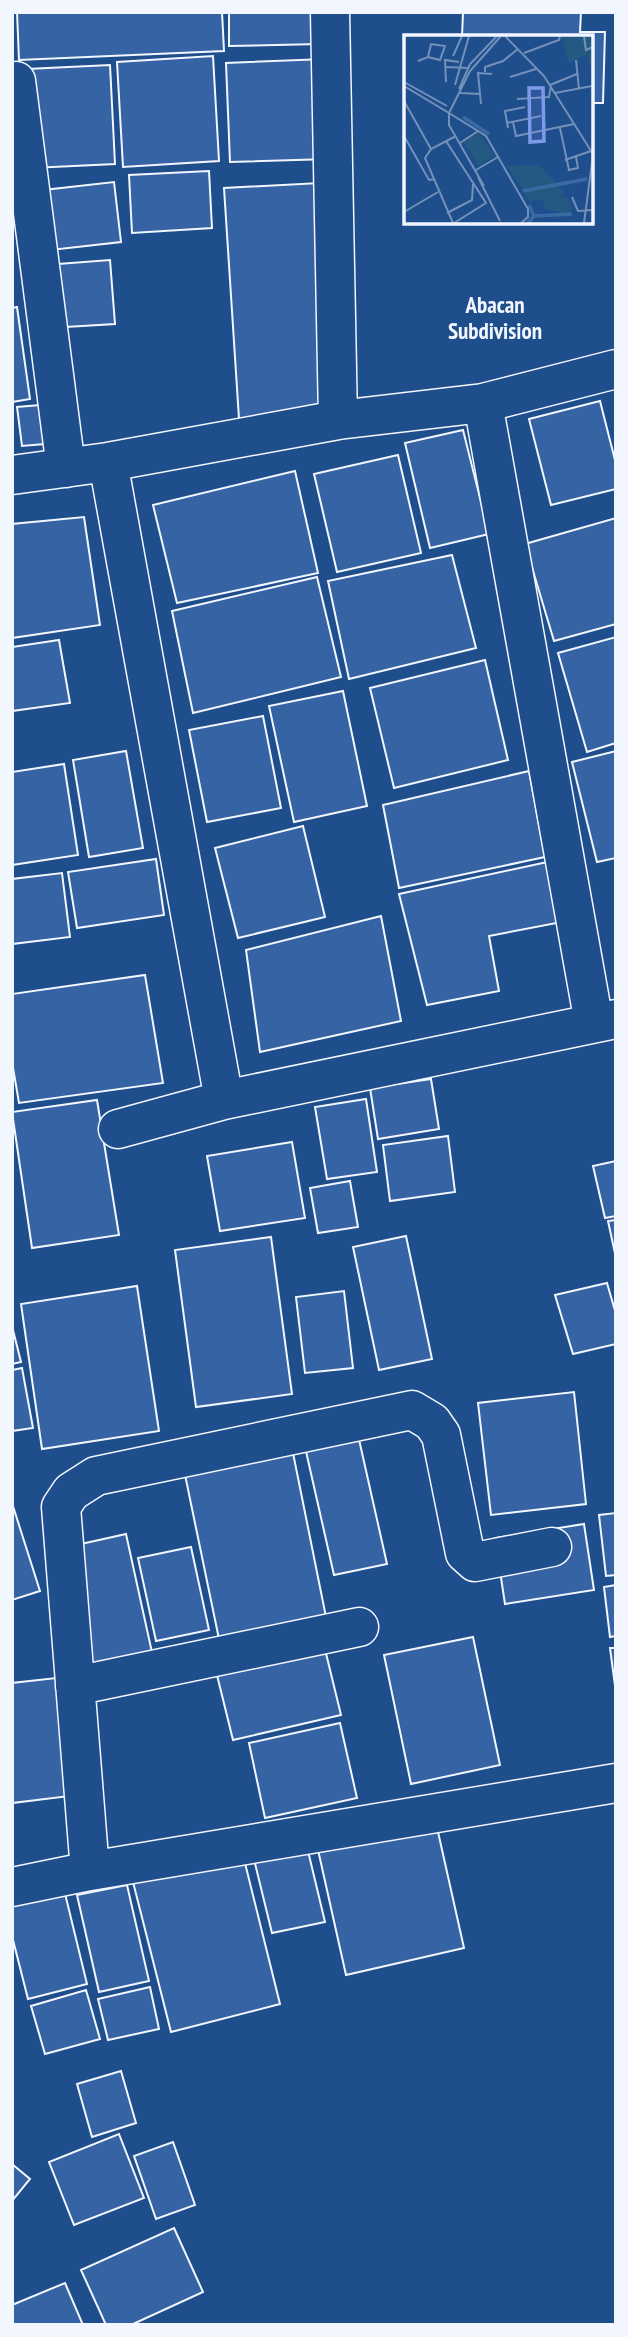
<svg xmlns="http://www.w3.org/2000/svg" width="628" height="2337" font-family="'PT Sans Narrow',sans-serif">
  <style>
    .building { fill: #3563a3; stroke: #f2f6ff; stroke-width: 2 }
    .lines { fill: none; stroke-linecap: round; stroke-linejoin: round }
    .minor-casing { stroke: #f2f6ff; stroke-width: 41 }
    .minor { stroke: #1f4e8c; stroke-width: 38 }
    .labels { text-anchor: middle; stroke-width: 5; stroke-linejoin: round; paint-order: stroke }
    .neighbourhood-label { font-size: 23px; font-weight: bold; fill: #f2f6ff; stroke: #1f4e8c }
    .inset-river { fill: none; stroke: #3b69a3; stroke-width: 3.5 }
    .inset-road { fill: none; stroke: #7391ba; stroke-width: 2 }
    .view { fill: #7d9aea; fill-opacity: 0.15; stroke: #7d9aea; stroke-width: 3.5 }
    .inset-edge { fill: none; stroke: #f2f6ff; stroke-width: 3.5 }
  </style>
  <rect width="100%" height="100%" fill="#1f4e8c"/>
  <path class="building" d="M 17,12 L 222,12 L 224,51 L 19,60 Z
    M 229,12 L 320,12 L 320,44 L 229,46 Z
    M 463,12 L 581,12 L 580,32 L 605,32 L 603,103 L 591,103 L 591,37 L 462,37 Z
    M 213,56 L 219,161 L 123,167 L 117,62 Z
    M 325,59 L 329,159 L 230,162 L 226,63 Z
    M 110,65 L 115,164 L 32,168 L 27,69 Z
    M 209,171 L 212,228 L 132,233 L 129,175 Z
    M 114,182 L 121,242 L 42,251 L 35,191 Z
    M 320,183 L 335,413 L 239,419 L 224,188 Z
    M 110,260 L 115,324 L 49,328 L 45,265 Z
    M 17,307 L 30,399 L 12,402 L 12,308 Z
    M 600,401 L 616,464 L 616,489 L 551,505 L 529,419 Z
    M 52,404 L 56,443 L 22,446 L 17,407 Z
    M 463,430 L 489,534 L 430,548 L 405,443 Z
    M 398,455 L 421,553 L 337,572 L 314,474 Z
    M 295,471 L 318,573 L 177,603 L 153,505 Z
    M 84,517 L 100,625 L 12,638 L 12,524 Z
    M 616,518 L 616,624 L 554,641 L 525,544 Z
    M 452,555 L 476,648 L 349,679 L 328,581 Z
    M 317,577 L 341,677 L 193,713 L 172,611 Z
    M 616,637 L 616,743 L 587,752 L 558,653 Z
    M 59,640 L 70,703 L 12,711 L 12,647 Z
    M 485,660 L 508,760 L 394,788 L 370,688 Z
    M 343,691 L 367,806 L 294,822 L 269,706 Z
    M 263,716 L 281,808 L 207,822 L 189,730 Z
    M 126,751 L 143,848 L 89,857 L 73,760 Z
    M 616,751 L 616,858 L 597,862 L 572,762 Z
    M 64,764 L 78,855 L 12,865 L 12,772 Z
    M 529,771 L 545,857 L 399,888 L 383,805 Z
    M 303,826 L 325,917 L 238,938 L 215,848 Z
    M 156,859 L 164,915 L 77,928 L 68,872 Z
    M 552,861 L 562,922 L 489,936 L 499,991 L 427,1005 L 399,894 Z
    M 62,873 L 70,937 L 12,944 L 12,879 Z
    M 381,916 L 401,1021 L 260,1052 L 246,950 Z
    M 145,975 L 163,1083 L 19,1103 L 12,1062 L 12,994 Z
    M 431,1079 L 439,1129 L 378,1139 L 370,1088 Z
    M 366,1099 L 377,1172 L 327,1179 L 315,1107 Z
    M 97,1100 L 119,1235 L 32,1248 L 12,1112 Z
    M 448,1136 L 455,1192 L 390,1201 L 383,1145 Z
    M 292,1142 L 305,1218 L 220,1231 L 207,1156 Z
    M 616,1161 L 616,1216 L 605,1218 L 593,1166 Z
    M 350,1181 L 358,1227 L 318,1233 L 310,1188 Z
    M 616,1220 L 616,1258 L 608,1221 Z
    M 406,1236 L 432,1359 L 379,1370 L 353,1247 Z
    M 271,1237 L 292,1394 L 196,1407 L 175,1250 Z
    M 607,1283 L 616,1314 L 616,1344 L 573,1354 L 555,1295 Z
    M 137,1286 L 159,1431 L 42,1449 L 21,1304 Z
    M 344,1291 L 353,1368 L 305,1373 L 296,1297 Z
    M 12,1326 L 21,1362 L 12,1364 Z
    M 22,1368 L 33,1428 L 12,1431 L 12,1370 Z
    M 574,1392 L 586,1504 L 491,1515 L 478,1403 Z
    M 358,1435 L 387,1564 L 334,1575 L 305,1447 Z
    M 292,1448 L 326,1617 L 219,1639 L 184,1470 Z
    M 12,1503 L 40,1591 L 12,1600 Z
    M 616,1513 L 616,1575 L 606,1576 L 599,1515 Z
    M 584,1524 L 594,1590 L 505,1604 L 495,1538 Z
    M 126,1534 L 153,1657 L 90,1670 L 63,1548 Z
    M 191,1547 L 209,1630 L 156,1641 L 138,1558 Z
    M 616,1585 L 616,1636 L 610,1637 L 604,1587 Z
    M 473,1637 L 500,1765 L 411,1784 L 384,1655 Z
    M 323,1641 L 341,1715 L 233,1740 L 215,1667 Z
    M 610,1648 L 616,1648 L 616,1693 Z
    M 56,1678 L 70,1796 L 12,1803 L 12,1683 Z
    M 340,1723 L 357,1798 L 265,1818 L 249,1743 Z
    M 432,1805 L 464,1948 L 346,1975 L 314,1832 Z
    M 303,1830 L 325,1922 L 272,1933 L 250,1843 Z
    M 242,1851 L 280,2004 L 171,2032 L 132,1878 Z
    M 61,1877 L 87,1984 L 28,1999 L 12,1936 L 12,1889 Z
    M 127,1885 L 149,1981 L 99,1992 L 77,1895 Z
    M 150,1987 L 159,2029 L 108,2040 L 98,1999 Z
    M 86,1990 L 100,2039 L 45,2054 L 31,2006 Z
    M 121,2071 L 136,2123 L 92,2137 L 77,2084 Z
    M 119,2134 L 144,2198 L 74,2225 L 49,2162 Z
    M 173,2142 L 195,2205 L 156,2219 L 134,2156 Z
    M 12,2164 L 30,2179 L 12,2201 Z
    M 174,2228 L 203,2292 L 131,2325 L 106,2325 L 81,2270 Z
    M 65,2283 L 83,2325 L 12,2325 L 12,2305 Z"/>
  <g class="lines">
    <g class="minor-casing">
      <path id="minor" d="M 330,12 L 338,420
        M 12,82 L 16,81 L 66,468
        M 483,403 L 594,1023
        M 108,462 L 224,1100
        M 12,475 L 108,462 L 338,420 L 483,403 L 616,369
        M 118,1129 L 224,1100 L 616,1019
        M 75,1686 L 359,1627
        M 90,1871 L 61,1507 L 71,1492 L 96,1476 L 412,1410 L 432,1422 L 441,1435 L 465,1553 L 475,1562 L 552,1547
        M 12,1887 L 90,1871 L 616,1783"/>
    </g>
    <use href="#minor" class="minor"/>
  </g>
  <g class="labels">
    <g class="neighbourhood-label">
      <text x="495" y="313">Abacan<tspan x="495" dy="26">Subdivision</tspan></text>
    </g>
  </g>
  <g transform="translate(404 35)">
    <rect width="189" height="189" fill="#1f4e8c"/>
    <path d="M 157,1 L 189,1 L 189,45 L 184,19 L 165,28 ZM 74,97 L 90,121 L 75,131 L 59,106 ZM 135,130 L 160,157 L 157,162 L 163,163 L 168,173 L 165,179 L 140,174 L 139,164 L 127,166 L 128,170 L 104,131 Z" fill="#245a82"/>
    <path class="inset-river" d="M 59,82 L 85,99M 119,156 L 183,144M 130,181 L 168,179M 124,188 L 130,181 L 125,170"/>
    <path class="inset-road" d="M 101,1 L 140,41 L 189,119M 180,1 L 182,15 L 189,12M 120,18 L 155,5 L 156,1M 49,21 L 58,1M 172,25 L 175,54M 14,26 L 24,22 L 36,25 L 41,11 L 27,9 L 24,22M 42,32 L 64,33M 81,37 L 81,32 L 99,26 L 114,14M 106,42 L 132,34M 0,47 L 43,71M 42,47 L 41,25 L 55,27M 51,50 L 65,1M 146,50 L 173,39M 0,51 L 45,78 L 45,90 L 80,151M 55,54 L 66,29 L 93,1M 56,58 L 77,59M 151,58 L 188,51M 113,64 L 145,62 L 147,51M 0,66 L 27,114M 77,69 L 74,38 L 88,39M 45,78 L 82,101 L 124,174 L 124,182 L 117,188M 45,78 L 66,36 L 97,1M 109,87 L 112,101 L 170,89M 103,88 L 137,81M 104,93 L 101,76 L 121,72M 156,93 L 165,135 L 174,133 L 172,122M 0,101 L 25,145 L 31,144M 42,106 L 82,168 L 50,188M 56,108 L 74,96M 161,125 L 187,116M 72,135 L 94,122M 74,142 L 96,186M 168,162 L 174,176 L 189,175M 0,177 L 34,157M 43,178 L 68,165 L 69,149M 49,188 L 21,123 L 27,114 L 52,101M 180,188 L 189,120"/>
    <path class="view" d="M 125,53 L 139,53 L 140,106 L 126,107 Z"/>
    <rect width="189" height="189" class="inset-edge"/>
  </g>
  <rect width="628" height="2337" fill="none" stroke="#f2f6ff" stroke-width="28"/>
</svg>
